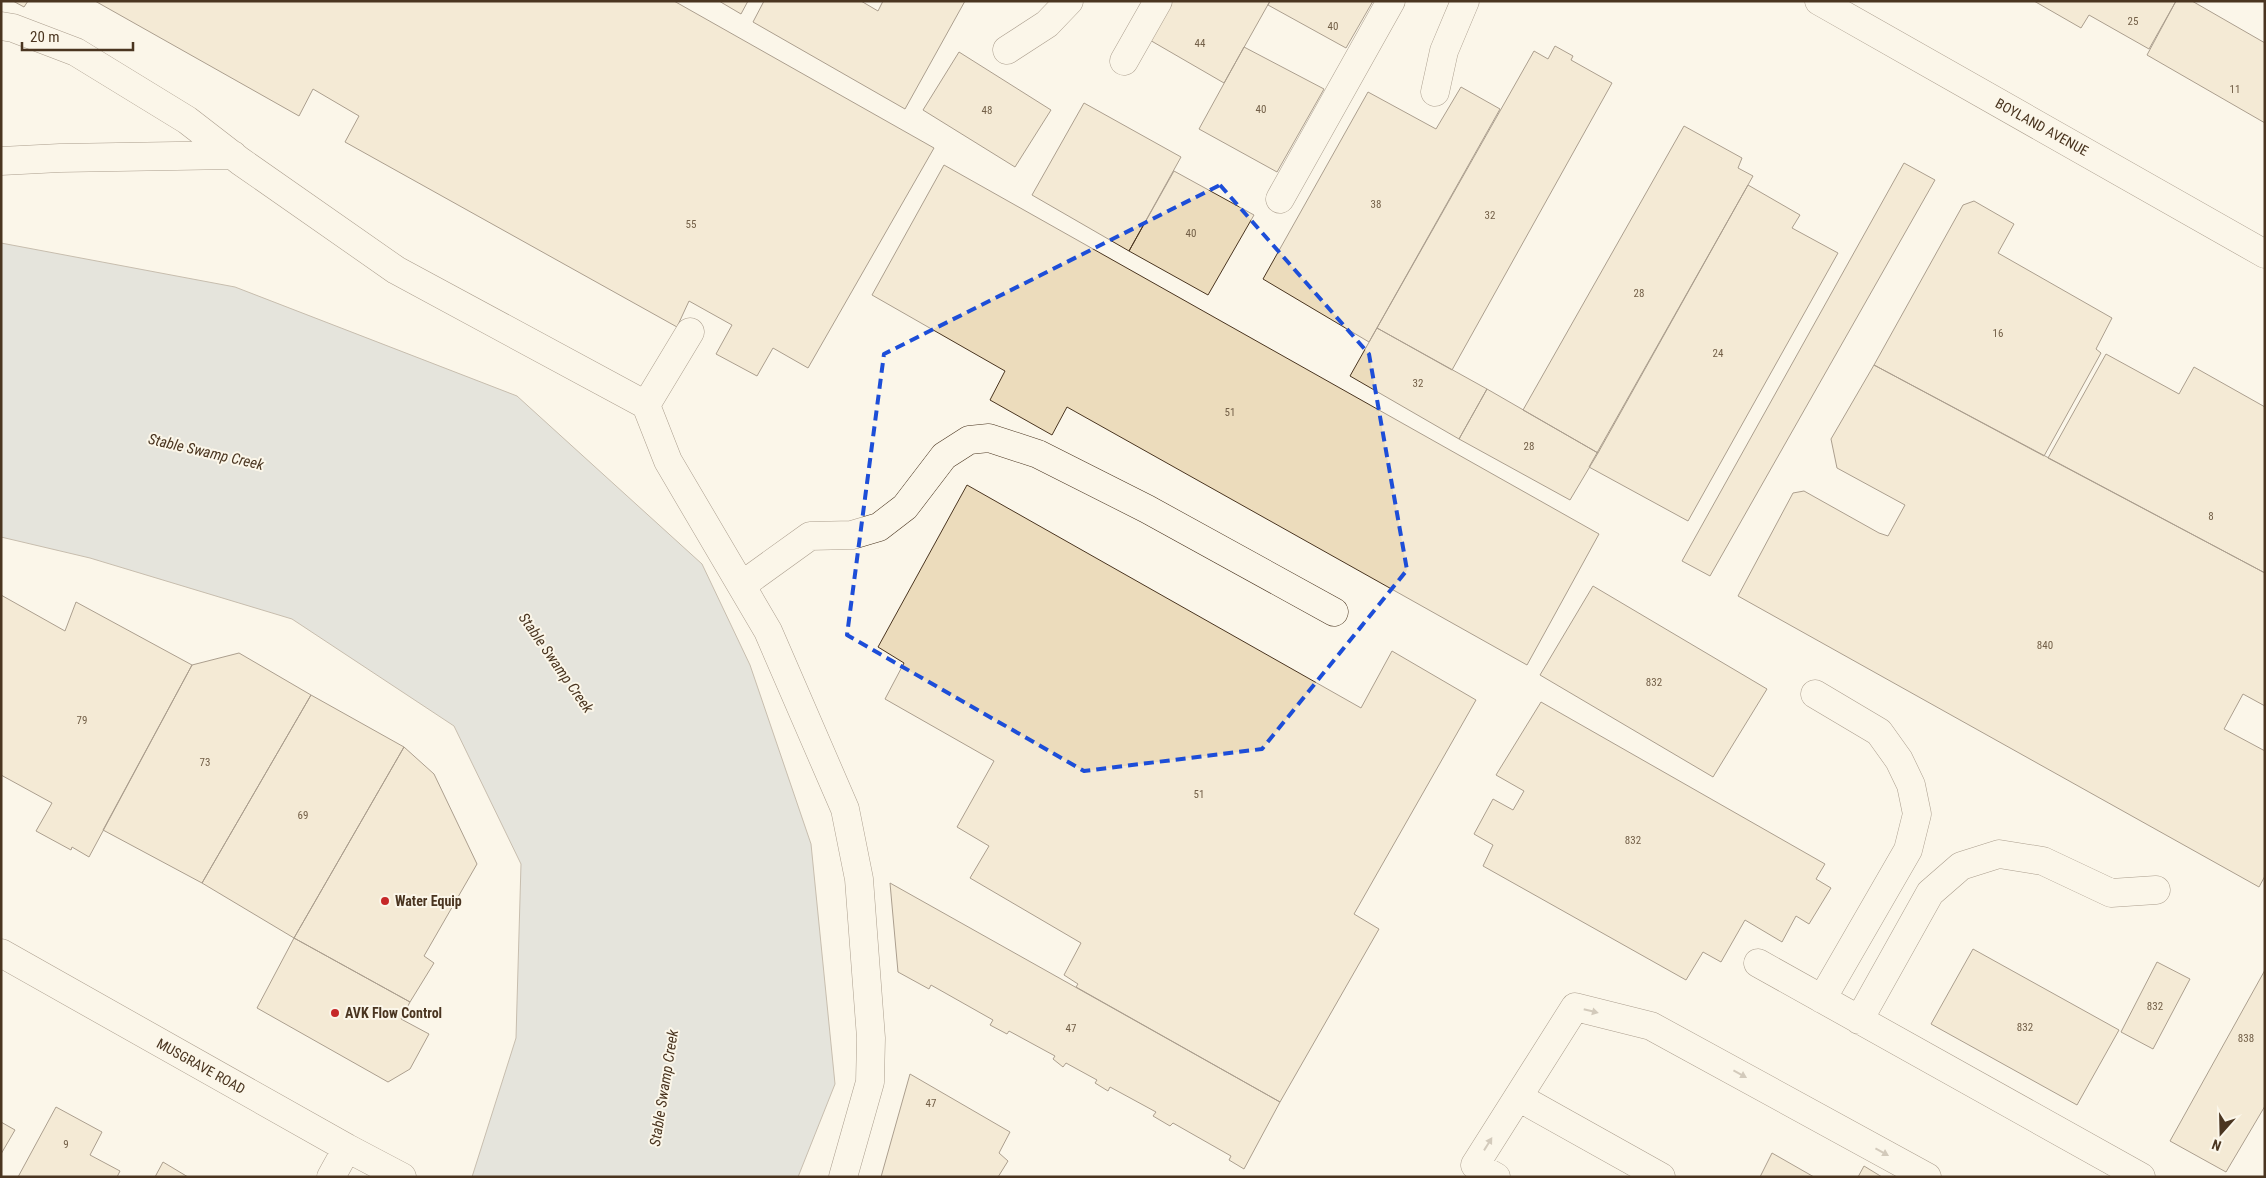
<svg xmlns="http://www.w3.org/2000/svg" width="2266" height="1178" font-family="'Roboto Condensed',sans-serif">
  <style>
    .water { fill: #c9cecd; stroke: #887966 }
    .building { fill: #ecdcbc; stroke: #4a3520 }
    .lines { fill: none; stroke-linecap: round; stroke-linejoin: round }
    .minor-casing { stroke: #4a3520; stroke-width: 29 }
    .minor { stroke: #fbf6e9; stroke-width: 28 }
    .oneway { fill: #a29684 }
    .marked { fill: none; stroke: #1d4ed8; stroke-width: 4; stroke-dasharray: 10 6; stroke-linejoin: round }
    .poi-dot { fill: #c62828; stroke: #fbf6e9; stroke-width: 2 }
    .labels { text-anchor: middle; stroke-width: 4; stroke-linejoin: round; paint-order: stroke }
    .number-label { font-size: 11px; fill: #725f47 }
    .street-label { font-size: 14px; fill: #4a3520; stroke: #fbf6e9 }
    .poi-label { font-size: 14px; font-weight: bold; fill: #4a3520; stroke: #fbf6e9; text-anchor: start }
    .water-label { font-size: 15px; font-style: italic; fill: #4a3520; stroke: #fbf6e9 }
  </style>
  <rect width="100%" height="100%" fill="#fbf6e9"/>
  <path class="water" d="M 1,243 L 235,287 L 517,396 L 702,564 L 750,665 L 811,844 L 835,1084 L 798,1177 L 472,1177 L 516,1038 L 521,864 L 454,726 L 292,619 L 90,558 L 1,537 Z"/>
  <path class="building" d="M 13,1 L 28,1 L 24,7 Z
    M 95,1 L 674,1 L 934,148 L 808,368 L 773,348 L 757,376 L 716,354 L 732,325 L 689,301 L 677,327 L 345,142 L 359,116 L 313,89 L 299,116 Z
    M 719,1 L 748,1 L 741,14 Z
    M 764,1 L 861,1 L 878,11 L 883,1 L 965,1 L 905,109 L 753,22 Z
    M 1169,1 L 1270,1 L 1224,83 L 1148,39 Z
    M 1270,1 L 1373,1 L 1346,48 L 1268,5 Z
    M 2034,1 L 2176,1 L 2149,49 L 2089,15 L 2081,28 Z
    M 2176,1 L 2192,1 L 2265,43 L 2265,123 L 2147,55 Z
    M 1555,46 L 1573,56 L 1571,60 L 1612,83 L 1452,370 L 1377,328 L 1534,51 L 1548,59 Z
    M 1244,47 L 1324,89 L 1277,172 L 1199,129 Z
    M 959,52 L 1051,110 L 1015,167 L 923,110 Z
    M 1461,87 L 1500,109 L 1369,342 L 1263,279 L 1368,92 L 1436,129 Z
    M 1084,103 L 1181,157 L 1129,251 L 1032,195 Z
    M 1684,126 L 1742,158 L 1738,168 L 1753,176 L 1598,453 L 1523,410 Z
    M 1904,163 L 1935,180 L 1710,576 L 1682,561 Z
    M 944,165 L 1599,534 L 1527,665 L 1067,407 L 1052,435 L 990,400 L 1005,371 L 872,295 Z
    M 1174,171 L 1254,215 L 1208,295 L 1129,251 Z
    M 1748,185 L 1800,215 L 1792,228 L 1838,253 L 1688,521 L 1589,467 Z
    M 1974,201 L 2014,224 L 1998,253 L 2112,318 L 2096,349 L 2101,353 L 2044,456 L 1874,365 L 1963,205 Z
    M 1377,328 L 1487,389 L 1459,439 L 1350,376 Z
    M 2106,354 L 2179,394 L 2194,367 L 2265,407 L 2265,573 L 2048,458 Z
    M 1874,365 L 2265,573 L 2265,706 L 2243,694 L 2224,729 L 2265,751 L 2265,876 L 2259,887 L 1738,596 L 1793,493 L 1804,491 L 1879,533 L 1888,536 L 1905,505 L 1837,468 L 1831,439 Z
    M 1487,389 L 1598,453 L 1570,500 L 1459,439 Z
    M 967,485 L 1361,708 L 1392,651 L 1476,700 L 1354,914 L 1379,929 L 1280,1102 L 1076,987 L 1078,984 L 1064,975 L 1081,943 L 970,878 L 989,846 L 957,827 L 994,761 L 885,699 L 904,663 L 878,647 Z
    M 1593,586 L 1767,689 L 1713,777 L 1540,675 Z
    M 1,595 L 65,631 L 76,602 L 192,665 L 89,857 L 72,847 L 71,850 L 36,831 L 52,803 L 1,775 Z
    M 239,653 L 311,695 L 202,883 L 103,830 L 192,665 Z
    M 311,695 L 404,747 L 294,938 L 202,883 Z
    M 1541,702 L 1825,864 L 1816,879 L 1831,888 L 1809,924 L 1796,916 L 1782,942 L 1745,920 L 1721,962 L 1703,952 L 1686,980 L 1483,866 L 1493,845 L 1474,834 L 1493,799 L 1513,810 L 1524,791 L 1496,775 Z
    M 404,747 L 434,774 L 477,864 L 424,956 L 434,963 L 410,1002 L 294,938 Z
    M 890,883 L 1280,1102 L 1244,1169 L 1229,1160 L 1231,1156 L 1173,1123 L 1170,1126 L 1153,1116 L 1156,1112 L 1110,1087 L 1108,1091 L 1095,1083 L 1097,1080 L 1066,1063 L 1063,1067 L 1053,1059 L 1055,1056 L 1009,1031 L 1007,1034 L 990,1025 L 993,1020 L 931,985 L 929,989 L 898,972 Z
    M 294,938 L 410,1002 L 401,1019 L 429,1034 L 410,1069 L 388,1082 L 257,1008 Z
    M 1973,949 L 2119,1030 L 2077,1105 L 1931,1024 Z
    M 2157,962 L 2190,979 L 2153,1049 L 2121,1032 Z
    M 2265,970 L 2265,1106 L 2226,1172 L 2170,1141 Z
    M 910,1074 L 1010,1132 L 999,1153 L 1008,1161 L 998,1177 L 881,1177 Z
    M 56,1107 L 102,1132 L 90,1155 L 120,1171 L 117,1177 L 18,1177 Z
    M 1,1122 L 15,1130 L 1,1154 Z
    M 1772,1153 L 1814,1177 L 1760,1177 Z
    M 163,1162 L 188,1177 L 155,1177 Z
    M 1864,1166 L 1882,1177 L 1858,1177 Z"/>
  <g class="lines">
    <g class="minor-casing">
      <path id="minor" d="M 1819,1 L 2265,254
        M 1,26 L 13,28 L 76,52 L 187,120 L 240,161 L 396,270 L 646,405
        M 1007,50 L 1047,24 L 1069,1
        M 1124,61 L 1158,1
        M 1435,92 L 1444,51 L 1465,1
        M 1,161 L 60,158 L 233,155
        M 1280,199 L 1391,1
        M 690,332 L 646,405 L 668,461 L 768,631 L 845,809 L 859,879 L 871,1038 L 870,1082 L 843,1177
        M 742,585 L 810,536 L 852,535 L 879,527 L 905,507 L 944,456 L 969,440 L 989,438 L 1038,454 L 1147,509 L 1334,612
        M 1815,694 L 1879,732 L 1899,760 L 1911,785 L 1917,814 L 1908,850 L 1822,999
        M 1,953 L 347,1148 L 402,1177
        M 1758,963 L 2141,1177
        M 1859,1020 L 1930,893 L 1961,866 L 1999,854 L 2043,861 L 2111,893 L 2156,890
        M 1518,1097 L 1661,1177
        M 331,1177 L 347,1148
        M 1496,1177 L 1475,1165 L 1575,1007 L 1651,1026 L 1927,1177"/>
    </g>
    <use href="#minor" class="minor"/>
  </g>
  <defs><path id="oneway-solid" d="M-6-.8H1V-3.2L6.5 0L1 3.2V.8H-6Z" transform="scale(1.25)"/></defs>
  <g class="oneway">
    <use href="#oneway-solid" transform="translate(1591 1011) rotate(14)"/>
    <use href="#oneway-solid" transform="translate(1740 1074) rotate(29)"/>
    <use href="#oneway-solid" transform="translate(1488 1144) rotate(-58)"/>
    <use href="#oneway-solid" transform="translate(1882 1152) rotate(29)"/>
  </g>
  <path d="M0 0H2266V1178H0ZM 1220,185 L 1369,354 L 1407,570 L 1262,749 L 1084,771 L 847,635 L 884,354 Z" fill="#fbf6e9" fill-opacity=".55" fill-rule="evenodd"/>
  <path class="marked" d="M 1220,185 L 1369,354 L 1407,570 L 1262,749 L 1084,771 L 847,635 L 884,354 Z"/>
  <g class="poi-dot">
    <circle cx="385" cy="901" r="5"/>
    <circle cx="335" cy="1013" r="5"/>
  </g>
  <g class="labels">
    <g class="number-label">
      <text x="2133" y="25">25</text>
      <text x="1333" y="30">40</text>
      <text x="1200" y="47">44</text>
      <text x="2235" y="93">11</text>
      <text x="1261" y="113">40</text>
      <text x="987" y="114">48</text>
      <text x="1376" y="208">38</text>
      <text x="1490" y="219">32</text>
      <text x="691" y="228">55</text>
      <text x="1191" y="237">40</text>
      <text x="1639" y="297">28</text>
      <text x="1998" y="337">16</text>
      <text x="1718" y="357">24</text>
      <text x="1418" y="387">32</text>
      <text x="1230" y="416">51</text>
      <text x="1529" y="450">28</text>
      <text x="2211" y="520">8</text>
      <text x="2045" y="649">840</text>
      <text x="1654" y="686">832</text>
      <text x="82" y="724">79</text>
      <text x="205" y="766">73</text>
      <text x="1199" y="798">51</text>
      <text x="303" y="819">69</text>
      <text x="1633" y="844">832</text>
      <text x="2155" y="1010">832</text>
      <text x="2025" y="1031">832</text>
      <text x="1071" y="1032">47</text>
      <text x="2246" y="1042">838</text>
      <text x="931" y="1107">47</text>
      <text x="66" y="1148">9</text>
    </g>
    <g class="street-label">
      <text transform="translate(2042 127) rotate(29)" y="5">BOYLAND AVENUE</text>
      <text transform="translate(201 1066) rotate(29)" y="5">MUSGRAVE ROAD</text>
    </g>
    <g class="poi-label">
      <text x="395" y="906">Water Equip</text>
      <text x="345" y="1018">AVK Flow Control</text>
    </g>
    <g class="water-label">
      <text transform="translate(206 452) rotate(13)" y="5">Stable Swamp Creek</text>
      <text transform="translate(556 663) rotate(55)" y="5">Stable Swamp Creek</text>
      <text transform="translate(664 1088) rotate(-81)" y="5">Stable Swamp Creek</text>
    </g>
  </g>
  <rect width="2266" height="1178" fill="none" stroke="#4a3520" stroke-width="5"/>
  <g transform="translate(2221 1133) rotate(200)" stroke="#fbf6e9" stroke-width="4" paint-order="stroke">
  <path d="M0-4L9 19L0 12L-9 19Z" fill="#4a3520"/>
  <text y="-8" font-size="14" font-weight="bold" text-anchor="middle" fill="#4a3520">N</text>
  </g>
  <path d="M22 42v8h111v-8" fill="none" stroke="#4a3520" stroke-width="2.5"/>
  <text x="30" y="42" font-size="15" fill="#4a3520" stroke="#fbf6e9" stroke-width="4" paint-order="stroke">20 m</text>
</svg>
